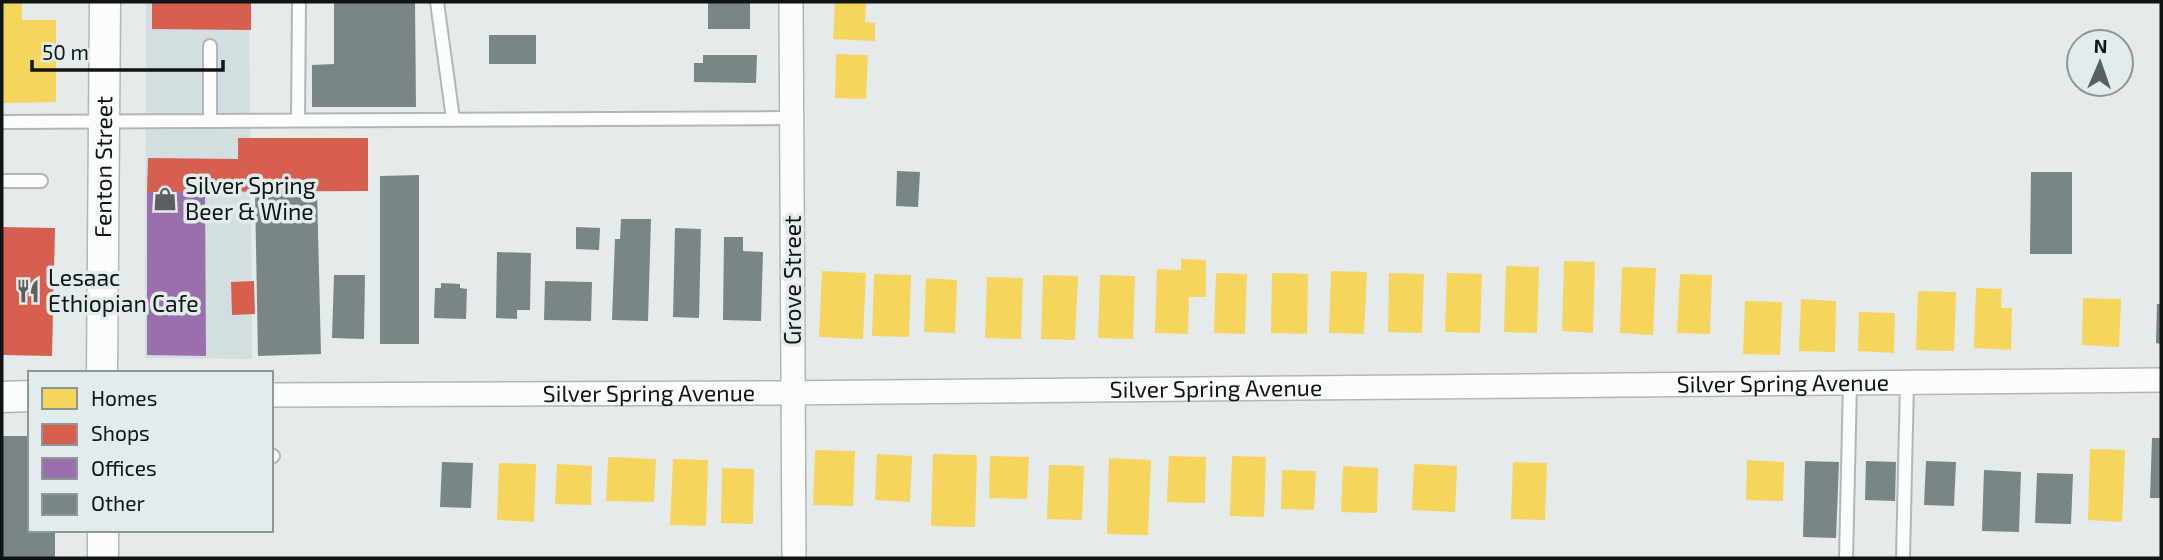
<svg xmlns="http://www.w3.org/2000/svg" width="2163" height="560" font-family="'Exo 2',sans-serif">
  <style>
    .built { fill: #d2dee0 }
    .homes { fill: #f6d55c }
    .shops { fill: #d6604d }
    .offices { fill: #9970ab }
    .building { fill: #7a8586 }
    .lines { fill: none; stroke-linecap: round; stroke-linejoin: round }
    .service-casing { stroke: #b2b6b6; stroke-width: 16 }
    .minor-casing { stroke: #b2b6b6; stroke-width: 26 }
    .tertiary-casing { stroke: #b2b6b6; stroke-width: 33 }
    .service { stroke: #fbfcfc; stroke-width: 12 }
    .minor { stroke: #fbfcfc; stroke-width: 23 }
    .tertiary { stroke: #fbfcfc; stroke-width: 30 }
    .labels { text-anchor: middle; stroke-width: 7; stroke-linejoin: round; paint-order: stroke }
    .street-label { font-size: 23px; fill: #111414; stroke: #e3eced }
    .poi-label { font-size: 23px; fill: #111414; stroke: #e3eced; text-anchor: start }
  </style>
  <rect width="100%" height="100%" fill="#e5eaeb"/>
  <path class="built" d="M 146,2 L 249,2 L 252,359 L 145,358 Z"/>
  <path class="homes" d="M 2,2 L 22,2 L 22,20 L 56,20 L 56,102 L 2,103 Z
    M 835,2 L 866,2 L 865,22 L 875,23 L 875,41 L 833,39 Z
    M 836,54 L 868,55 L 866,99 L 835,98 Z
    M 1181,259 L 1206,260 L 1206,297 L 1189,297 L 1188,334 L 1155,333 L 1157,269 L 1181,270 Z
    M 1564,261 L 1595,262 L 1593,333 L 1562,331 Z
    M 1506,266 L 1539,267 L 1537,333 L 1504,332 Z
    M 1622,267 L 1656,268 L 1653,335 L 1620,333 Z
    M 822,271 L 866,273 L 863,339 L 819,337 Z
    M 1331,271 L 1367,272 L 1364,334 L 1329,333 Z
    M 1216,273 L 1247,274 L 1245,334 L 1214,333 Z
    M 1272,273 L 1308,274 L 1307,334 L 1271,333 Z
    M 1389,273 L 1424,274 L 1422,333 L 1388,332 Z
    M 1447,273 L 1482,274 L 1480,333 L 1445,332 Z
    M 874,274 L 911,275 L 909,337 L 872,336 Z
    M 1680,274 L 1712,275 L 1710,334 L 1677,333 Z
    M 1043,275 L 1078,276 L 1075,340 L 1041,339 Z
    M 1100,275 L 1135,276 L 1133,339 L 1098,338 Z
    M 987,277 L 1023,278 L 1021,339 L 985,338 Z
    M 926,278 L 957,280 L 955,333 L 924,332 Z
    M 1976,288 L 2002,289 L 2001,308 L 2012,308 L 2011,350 L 1974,348 Z
    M 1918,291 L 1956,292 L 1954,351 L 1916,350 Z
    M 2083,298 L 2121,299 L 2119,347 L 2082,345 Z
    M 1801,299 L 1836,301 L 1835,352 L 1799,351 Z
    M 1745,301 L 1782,302 L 1780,355 L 1743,354 Z
    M 1859,312 L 1895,313 L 1894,353 L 1858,351 Z
    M 2090,449 L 2125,450 L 2122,522 L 2088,520 Z
    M 815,450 L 855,451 L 853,506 L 813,505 Z
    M 877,454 L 912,456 L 910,502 L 875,500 Z
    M 933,454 L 977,455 L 975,527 L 931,526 Z
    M 990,456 L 1029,457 L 1027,499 L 989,498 Z
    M 1169,456 L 1206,457 L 1205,503 L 1167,502 Z
    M 1232,456 L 1266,457 L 1264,517 L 1230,516 Z
    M 608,457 L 656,459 L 654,502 L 606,501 Z
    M 1109,458 L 1151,460 L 1148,535 L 1107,534 Z
    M 673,459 L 708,460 L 706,526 L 670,525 Z
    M 1747,460 L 1784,462 L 1783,501 L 1746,500 Z
    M 1513,462 L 1547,463 L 1545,520 L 1511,519 Z
    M 499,463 L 536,464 L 534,522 L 497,520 Z
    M 557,464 L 592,466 L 591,505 L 555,504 Z
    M 1414,464 L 1457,466 L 1455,512 L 1412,510 Z
    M 1049,465 L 1084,466 L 1082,520 L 1047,519 Z
    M 1343,466 L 1378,468 L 1377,513 L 1341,512 Z
    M 722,468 L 754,469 L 753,524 L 721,523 Z
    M 1282,470 L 1316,471 L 1314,510 L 1281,509 Z"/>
  <path class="shops" d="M 152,2 L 251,2 L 251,30 L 152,29 Z
    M 238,138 L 368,138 L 368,191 L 147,192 L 148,158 L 238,159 Z
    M 2,227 L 55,228 L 52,356 L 2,355 Z
    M 254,281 L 255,314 L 232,315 L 231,282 Z"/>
  <path class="offices" d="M 205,191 L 206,356 L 147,355 L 147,192 Z"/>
  <path class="building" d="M 334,2 L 415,2 L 416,107 L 312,107 L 312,65 L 334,64 Z
    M 708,2 L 750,2 L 750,29 L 708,29 Z
    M 489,35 L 536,35 L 536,64 L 489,64 Z
    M 703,55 L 757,55 L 756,83 L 694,82 L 694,63 L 703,63 Z
    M 897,171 L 920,172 L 918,207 L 896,206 Z
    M 2031,172 L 2072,172 L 2072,254 L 2030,254 Z
    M 419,175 L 419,344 L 380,344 L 380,176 Z
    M 317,190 L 321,354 L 258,356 L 255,192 Z
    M 621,219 L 651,219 L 648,321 L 612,320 L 615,239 L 620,239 Z
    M 576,227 L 600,228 L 599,250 L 576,249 Z
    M 675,228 L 701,229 L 699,318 L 673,317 Z
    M 724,237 L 743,237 L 743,251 L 763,252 L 761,321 L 723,320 Z
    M 497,252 L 531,253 L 530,310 L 517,310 L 517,319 L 496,318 Z
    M 334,275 L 365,275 L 364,339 L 332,338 Z
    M 545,281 L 592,282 L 591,321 L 544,320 Z
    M 441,283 L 460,284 L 460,288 L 467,289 L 466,319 L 434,318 L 435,288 L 441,288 Z
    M 2157,304 L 2161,304 L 2161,344 L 2156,343 Z
    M 2,436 L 30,436 L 30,530 L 55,530 L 55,558 L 2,558 Z
    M 2152,438 L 2161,438 L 2161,498 L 2150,498 Z
    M 1805,461 L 1839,462 L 1836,538 L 1803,537 Z
    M 1866,461 L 1896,462 L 1895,501 L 1865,500 Z
    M 1926,461 L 1956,462 L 1954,506 L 1924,505 Z
    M 442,462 L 473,463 L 471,508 L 440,507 Z
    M 1984,470 L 2021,472 L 2019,532 L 1982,531 Z
    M 2037,473 L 2073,474 L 2071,524 L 2035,523 Z"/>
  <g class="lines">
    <g class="service-casing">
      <path id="service" d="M 437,2 L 453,119
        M 210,46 L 210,120
        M 298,120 L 299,2
        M 2,122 L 792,118
        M 2,181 L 41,181
        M 271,456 L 273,456
        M 1846,558 L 1850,383
        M 1903,558 L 1907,383"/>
    </g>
    <g class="minor-casing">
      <g id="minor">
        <path d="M 791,2 L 794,558"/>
        <path id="s1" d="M 271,395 L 776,393 L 2161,380"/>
      </g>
    </g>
    <g class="tertiary-casing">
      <g id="tertiary">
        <path id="s2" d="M 102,373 L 105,2"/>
        <path d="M 2,397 L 30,396"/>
        <path d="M 103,530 L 103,558"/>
      </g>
    </g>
    <use href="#service" class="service"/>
    <use href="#minor" class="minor"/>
    <use href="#tertiary" class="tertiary"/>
  </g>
  <defs>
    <g id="shop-bare" transform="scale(1.89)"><path d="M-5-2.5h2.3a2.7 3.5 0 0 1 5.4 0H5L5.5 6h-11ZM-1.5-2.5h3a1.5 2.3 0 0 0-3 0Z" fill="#5b5f5f" stroke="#e3eced" stroke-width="2.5" paint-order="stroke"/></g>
    <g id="restaurant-bare" transform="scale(1.89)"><path d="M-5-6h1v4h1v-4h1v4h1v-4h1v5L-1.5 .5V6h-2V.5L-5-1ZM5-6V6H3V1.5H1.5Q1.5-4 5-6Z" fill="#5b5f5f" stroke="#e3eced" stroke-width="2.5" paint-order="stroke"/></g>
  </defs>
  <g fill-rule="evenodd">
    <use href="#shop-bare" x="165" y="199"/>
    <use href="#restaurant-bare" x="28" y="291"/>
  </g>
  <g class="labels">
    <g class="street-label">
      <text dy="8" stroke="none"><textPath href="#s2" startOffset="206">Fenton Street</textPath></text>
      <text transform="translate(793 280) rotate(-90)" y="8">Grove Street</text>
      <text dy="8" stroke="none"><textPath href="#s1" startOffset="1512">Silver Spring Avenue</textPath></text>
      <text dy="8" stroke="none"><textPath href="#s1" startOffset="945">Silver Spring Avenue</textPath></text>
      <text dy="8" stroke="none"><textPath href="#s1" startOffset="378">Silver Spring Avenue</textPath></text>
    </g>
    <g class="poi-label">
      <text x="185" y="194">Silver Spring<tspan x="185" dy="26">Beer &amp; Wine</tspan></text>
      <text x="48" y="286">Lesaac<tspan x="48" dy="26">Ethiopian Cafe</tspan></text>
    </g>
  </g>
  <rect width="2163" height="560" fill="none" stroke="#111414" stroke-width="7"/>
  <rect x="28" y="371" width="245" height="161" fill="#e3eced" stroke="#8f9696" stroke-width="2"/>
  <rect x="42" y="388" width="35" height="21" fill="#f6d55c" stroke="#8f9696" stroke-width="2"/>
  <text x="91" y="406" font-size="21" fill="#111414">Homes</text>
  <rect x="42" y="424" width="35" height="21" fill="#d6604d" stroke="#8f9696" stroke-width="2"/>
  <text x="91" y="441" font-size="21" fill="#111414">Shops</text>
  <rect x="42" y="458" width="35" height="21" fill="#9970ab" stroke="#8f9696" stroke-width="2"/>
  <text x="91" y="476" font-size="21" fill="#111414">Offices</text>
  <rect x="42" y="494" width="35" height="21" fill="#7a8586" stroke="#8f9696" stroke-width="2"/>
  <text x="91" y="511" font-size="21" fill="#111414">Other</text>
  <g transform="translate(2100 63) rotate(2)"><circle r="33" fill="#e3eced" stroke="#8f9696" stroke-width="2"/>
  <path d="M0-5L12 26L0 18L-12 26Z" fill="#5b5f5f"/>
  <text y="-10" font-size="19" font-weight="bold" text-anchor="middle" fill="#111414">N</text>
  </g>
  <path d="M32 60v10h191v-10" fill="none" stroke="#111414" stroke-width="3.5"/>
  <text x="42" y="60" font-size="21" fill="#111414" stroke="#e3eced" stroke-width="5" paint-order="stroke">50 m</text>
</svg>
